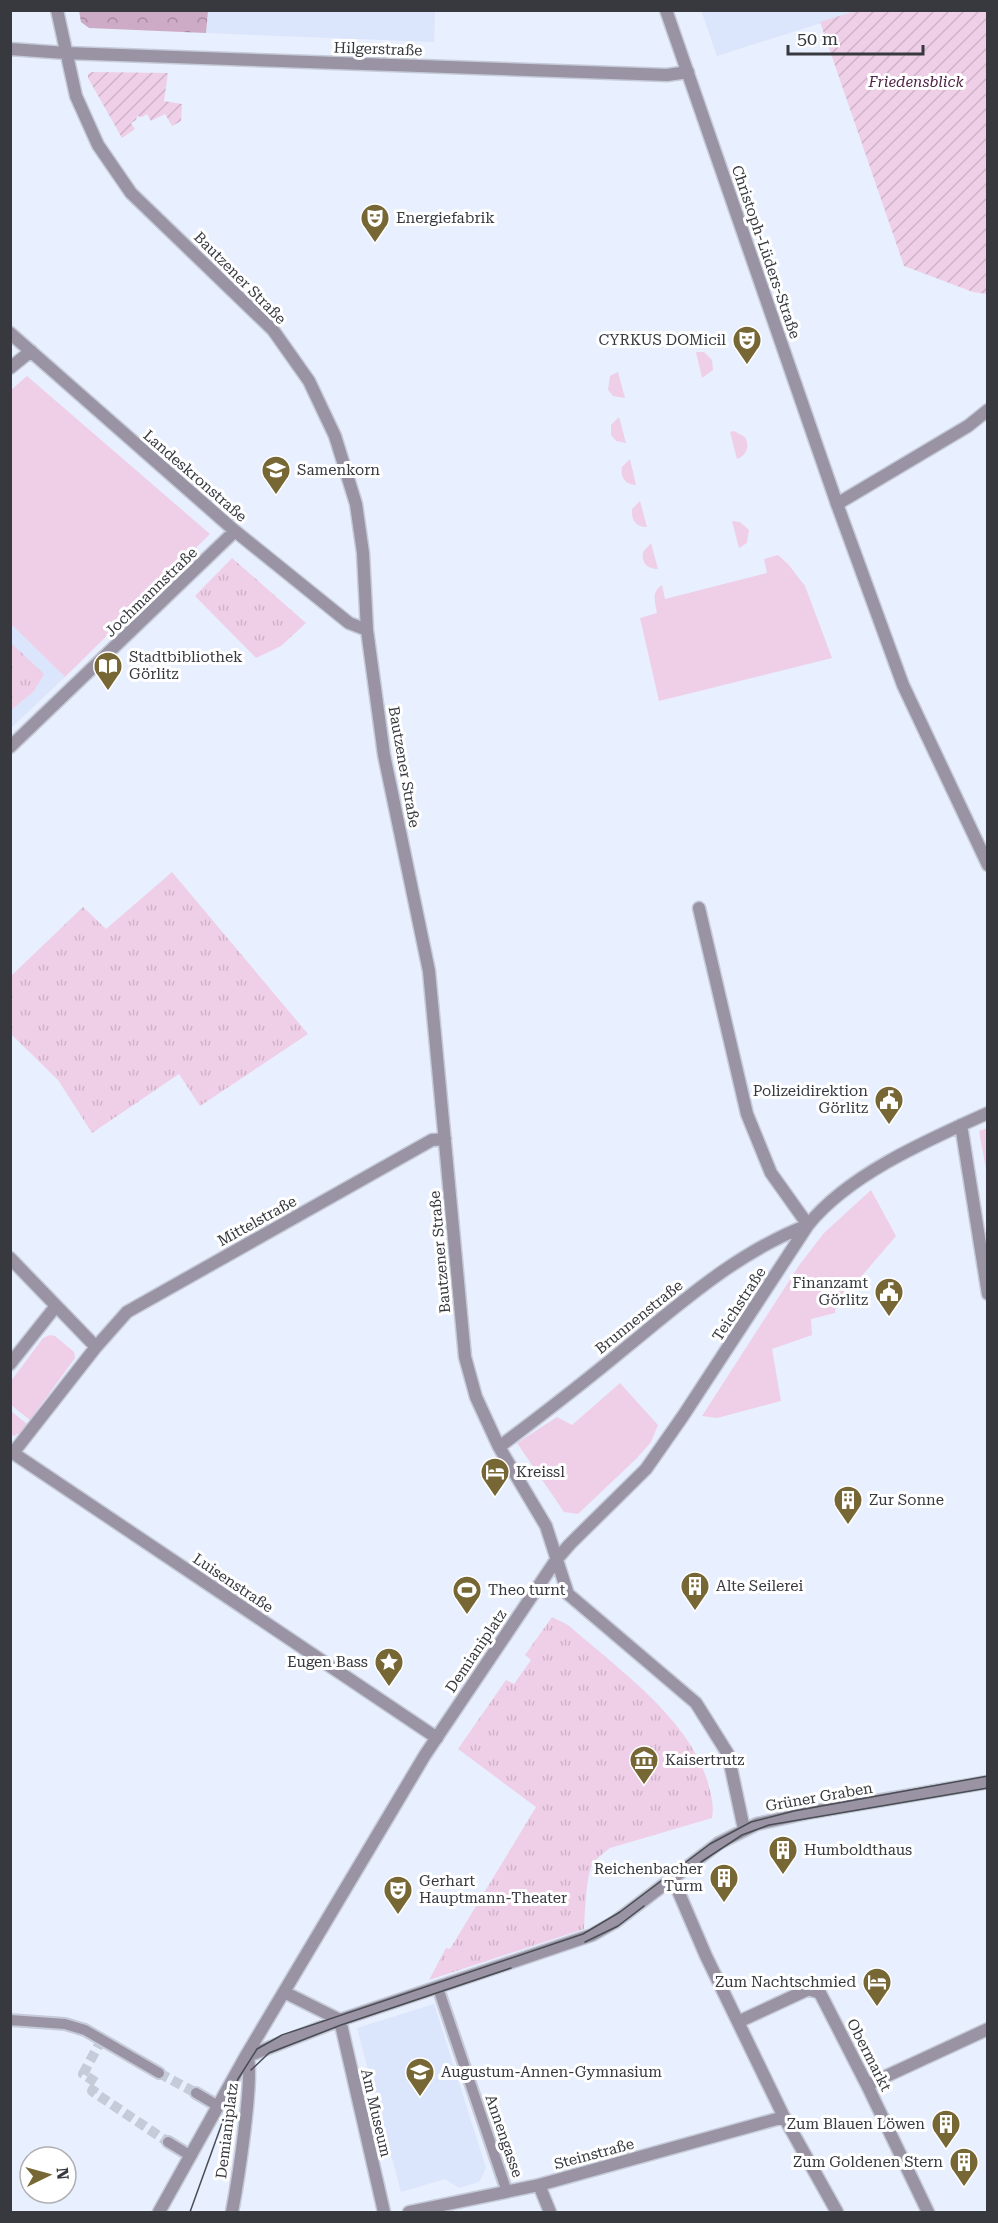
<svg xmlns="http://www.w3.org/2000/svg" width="998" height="2223" font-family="'Roboto Serif',serif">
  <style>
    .built { fill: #dbe5fb }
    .grass { fill: #efcfe7 }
    .forest { fill: url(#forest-crowns) }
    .park { fill: url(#park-tufts) }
    .garden { fill: url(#garden-furrows) }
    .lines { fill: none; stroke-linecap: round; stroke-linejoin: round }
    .pedestrian-tunnel { stroke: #c5cbd8; stroke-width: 10; stroke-dasharray: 10 5; stroke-linecap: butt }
    .pedestrian-casing { stroke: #c5cbd8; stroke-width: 14 }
    .minor-casing { stroke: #c5cbd8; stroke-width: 15 }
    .tertiary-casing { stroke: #c5cbd8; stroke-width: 15 }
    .pedestrian { stroke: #9993a4; stroke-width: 10 }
    .minor { stroke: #9993a4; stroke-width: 12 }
    .tertiary { stroke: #9993a4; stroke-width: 12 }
    .tram { stroke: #4a4d54; stroke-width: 1.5 }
    .labels { text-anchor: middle; stroke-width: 6; stroke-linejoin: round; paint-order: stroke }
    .street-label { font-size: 15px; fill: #37393f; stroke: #fff }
    .park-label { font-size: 15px; font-style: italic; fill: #4f2247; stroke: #fff }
    .poi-label { font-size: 15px; fill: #37393f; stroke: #fff; text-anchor: start }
  </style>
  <defs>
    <pattern id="forest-crowns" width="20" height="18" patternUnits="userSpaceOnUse" patternTransform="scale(1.5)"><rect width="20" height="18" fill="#cdaac5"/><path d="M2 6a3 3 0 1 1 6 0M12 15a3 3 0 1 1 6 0" fill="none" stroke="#a78ba1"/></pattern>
    <pattern id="park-tufts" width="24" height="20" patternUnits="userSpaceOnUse" patternTransform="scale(1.5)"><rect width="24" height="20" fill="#efcfe7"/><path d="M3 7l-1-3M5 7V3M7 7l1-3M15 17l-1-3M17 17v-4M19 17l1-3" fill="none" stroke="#ceb2c7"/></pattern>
    <pattern id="garden-furrows" width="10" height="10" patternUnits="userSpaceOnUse" patternTransform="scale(1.5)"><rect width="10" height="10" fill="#efcfe7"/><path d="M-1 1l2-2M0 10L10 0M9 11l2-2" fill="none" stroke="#ceb2c7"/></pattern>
  </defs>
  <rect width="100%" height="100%" fill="#e8effe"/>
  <path class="built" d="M 701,10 L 859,10 L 859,11 L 717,56 Z
    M 208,11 L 435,11 L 434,42 L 206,33 Z
    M 13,626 L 65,677 L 11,728 L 10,627 Z
    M 434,2004 L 486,2168 L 479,2182 L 459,2188 L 445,2179 L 401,2192 L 357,2028 Z"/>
  <path class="grass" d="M 696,352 L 704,352 L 712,360 L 713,370 L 702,378 Z
    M 618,372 L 625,398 L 613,396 L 608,390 L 610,376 Z
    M 27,376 L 210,534 L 65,677 L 13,626 L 11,627 L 11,390 Z
    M 619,417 L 626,443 L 616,441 L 611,435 L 611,425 Z
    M 734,431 L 745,437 C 750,446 747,455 737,459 L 730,432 Z
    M 630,459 L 636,485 C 625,484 620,477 622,467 Z
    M 640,501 L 647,527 C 636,527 631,520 632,509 Z
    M 732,521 L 740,522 L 749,530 L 747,543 L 739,548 Z
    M 651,543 L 658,569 C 647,569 641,562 643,552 Z
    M 778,555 L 788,564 L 805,586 L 832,658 L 659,701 L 640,618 L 657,613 C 655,602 651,592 662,585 L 665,599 L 767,573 L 764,559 Z
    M 987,1128 L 987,1175 L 979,1131 Z
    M 871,1190 L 896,1236 L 836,1306 L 835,1313 L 811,1319 L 812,1335 L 772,1349 L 781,1401 L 717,1418 L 702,1416 L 800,1264 L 824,1233 Z
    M 50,1335 L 55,1336 L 74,1352 L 75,1358 L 30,1420 L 11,1405 L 11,1381 L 43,1338 Z
    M 620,1383 L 658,1425 L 651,1442 L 637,1458 L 578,1514 L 564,1512 L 517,1443 L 557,1417 L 572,1425 Z
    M 11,1411 L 27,1424 L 21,1432 L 14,1436 L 11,1434 Z"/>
  <path class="forest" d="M 79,11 L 208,11 L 206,33 L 89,28 L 81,22 Z"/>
  <path class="park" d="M 232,558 L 306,623 L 281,646 L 256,658 L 195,596 Z
    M 10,642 L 44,674 L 34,691 L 11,710 Z
    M 172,872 L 308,1034 L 200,1106 L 179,1074 L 92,1133 L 58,1080 L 11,1034 L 11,976 L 83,907 L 106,929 Z
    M 552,1617 L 568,1625 C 616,1667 694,1722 709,1787 C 712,1798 714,1807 712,1818 L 610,1848 C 603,1853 597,1858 592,1865 C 586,1877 585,1913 584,1929 L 429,1980 L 446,1948 L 450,1949 L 536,1807 L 458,1749 L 506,1680 L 514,1684 L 531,1660 L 525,1655 Z"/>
  <path class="garden" d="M 859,10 L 987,11 L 987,294 L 973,292 L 904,266 L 820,22 Z
    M 92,72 L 168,73 L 164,101 L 182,104 L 181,121 L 172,126 L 165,114 L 151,121 L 147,114 L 142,117 L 137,116 L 136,120 L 131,123 L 135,129 L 122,138 L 88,78 L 88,74 Z"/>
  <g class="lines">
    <path class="pedestrian-tunnel" d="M 102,2039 L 83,2074 L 97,2083 L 92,2091 L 168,2142
      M 159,2073 L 196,2093"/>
    <g class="pedestrian-casing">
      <path id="pedestrian" d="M 438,1988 L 507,2192
        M 10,2020 L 65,2024 L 85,2030 L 159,2073
        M 196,2093 L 218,2106
        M 168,2142 L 191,2156"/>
    </g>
    <g class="minor-casing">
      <path id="minor" d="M 57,10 L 76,96 L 98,145 L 131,193 L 273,330 L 309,381 L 335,436 L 356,504 L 363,553 L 367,630 L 384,755 L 429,971 L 465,1357 L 476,1397 L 499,1447 L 546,1526 L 568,1594 L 696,1703 L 728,1754 L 744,1829
        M 10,49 L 66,53 L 667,75 L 688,72
        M 10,333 L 235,531 L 349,623 L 367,630
        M 10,368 L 31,351
        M 837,504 L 968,426 L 988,410
        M 10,747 L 235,531
        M 961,1125 L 988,1294
        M 10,1258 L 96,1347
        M 10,1364 L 56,1306
        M 499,1447 C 543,1414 587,1380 629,1345 C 685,1299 740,1251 808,1225 L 771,1173 L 747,1114 L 699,908
        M 10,1451 L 437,1738
        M 13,1453 L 96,1347 L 127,1312 L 432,1140 L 445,1139
        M 673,1879 L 706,1956 L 784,2117 L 837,2212
        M 284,1992 L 340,2020
        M 340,2020 L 384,2212
        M 738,2022 L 809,1989 L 820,1993 L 867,2085 L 928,2212
        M 247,2054 L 253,2054 L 340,2020 L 592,1935 L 615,1922 L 719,1843 L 757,1824 L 812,1812 L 988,1782
        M 867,2085 L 988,2029
        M 539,2185 L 550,2212
        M 159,2212 L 247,2054 L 425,1755 L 556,1560 L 570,1544 L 646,1469 L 683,1416 L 808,1225 C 849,1174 928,1140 988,1113
        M 232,2212 C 237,2186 255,2074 247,2054
        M 409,2212 L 539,2185 L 784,2117"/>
    </g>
    <g class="tertiary-casing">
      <path id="tertiary" d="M 666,10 L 837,504 L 903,685 L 988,865"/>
    </g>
    <use href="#pedestrian" class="pedestrian"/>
    <use href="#minor" class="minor"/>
    <use href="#tertiary" class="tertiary"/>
    <path class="tram" d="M 701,1862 L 742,1835 L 769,1825 L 988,1788
      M 585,1942 L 618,1926 L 644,1906
      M 251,2070 L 269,2053 L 341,2025 L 511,1968
      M 190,2212 L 238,2079 L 257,2049 L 282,2035 L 583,1934 L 620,1912 L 710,1844 L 751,1822 L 794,1811 L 988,1776"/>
  </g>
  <defs>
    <g id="theatre-pin" transform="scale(1.5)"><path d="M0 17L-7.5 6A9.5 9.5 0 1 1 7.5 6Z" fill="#776735" stroke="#fff"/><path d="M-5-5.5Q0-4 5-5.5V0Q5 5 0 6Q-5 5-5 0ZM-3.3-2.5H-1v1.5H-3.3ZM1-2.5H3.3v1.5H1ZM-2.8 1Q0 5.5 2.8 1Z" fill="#fff"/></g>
    <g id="school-pin" transform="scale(1.5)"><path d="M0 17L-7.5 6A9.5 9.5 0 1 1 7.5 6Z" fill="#776735" stroke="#fff"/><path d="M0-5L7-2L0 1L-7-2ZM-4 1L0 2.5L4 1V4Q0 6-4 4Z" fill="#fff"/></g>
    <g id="library-pin" transform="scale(1.5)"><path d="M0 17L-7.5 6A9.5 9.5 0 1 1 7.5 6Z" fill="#776735" stroke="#fff"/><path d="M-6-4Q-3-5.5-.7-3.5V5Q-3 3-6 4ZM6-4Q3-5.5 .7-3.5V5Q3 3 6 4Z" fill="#fff"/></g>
    <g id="civic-pin" transform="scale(1.5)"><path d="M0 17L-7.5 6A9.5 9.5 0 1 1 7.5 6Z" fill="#776735" stroke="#fff"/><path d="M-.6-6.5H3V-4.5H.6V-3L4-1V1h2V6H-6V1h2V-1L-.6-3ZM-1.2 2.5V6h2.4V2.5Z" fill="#fff"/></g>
    <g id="hotel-pin" transform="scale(1.5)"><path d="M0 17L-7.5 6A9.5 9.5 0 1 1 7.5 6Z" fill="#776735" stroke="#fff"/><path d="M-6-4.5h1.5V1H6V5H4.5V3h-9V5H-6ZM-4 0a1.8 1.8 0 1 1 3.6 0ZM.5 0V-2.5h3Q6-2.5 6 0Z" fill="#fff"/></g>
    <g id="building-pin" transform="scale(1.5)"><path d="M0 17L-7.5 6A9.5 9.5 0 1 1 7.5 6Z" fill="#776735" stroke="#fff"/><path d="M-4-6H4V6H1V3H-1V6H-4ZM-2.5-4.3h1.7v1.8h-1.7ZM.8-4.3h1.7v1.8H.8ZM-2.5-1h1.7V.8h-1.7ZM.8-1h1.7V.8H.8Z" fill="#fff"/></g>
    <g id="stadium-pin" transform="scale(1.5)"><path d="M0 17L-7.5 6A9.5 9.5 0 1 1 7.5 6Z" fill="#776735" stroke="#fff"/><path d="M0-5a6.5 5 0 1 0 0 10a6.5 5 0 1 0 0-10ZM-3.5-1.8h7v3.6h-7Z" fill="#fff"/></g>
    <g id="sight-pin" transform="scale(1.5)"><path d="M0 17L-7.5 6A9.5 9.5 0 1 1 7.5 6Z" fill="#776735" stroke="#fff"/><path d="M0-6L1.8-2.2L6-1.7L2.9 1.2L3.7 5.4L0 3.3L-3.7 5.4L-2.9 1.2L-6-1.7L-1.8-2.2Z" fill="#fff"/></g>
    <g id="museum-pin" transform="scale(1.5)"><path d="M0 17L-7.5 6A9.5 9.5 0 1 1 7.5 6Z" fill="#776735" stroke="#fff"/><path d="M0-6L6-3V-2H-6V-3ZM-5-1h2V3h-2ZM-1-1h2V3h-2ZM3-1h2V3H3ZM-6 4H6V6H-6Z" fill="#fff"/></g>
  </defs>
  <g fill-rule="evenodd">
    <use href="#theatre-pin" x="375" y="218"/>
    <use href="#theatre-pin" x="747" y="340"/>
    <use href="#school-pin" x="276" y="470"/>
    <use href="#library-pin" x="108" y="666"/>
    <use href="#civic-pin" x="889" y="1100"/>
    <use href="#civic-pin" x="889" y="1292"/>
    <use href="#hotel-pin" x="495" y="1472"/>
    <use href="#building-pin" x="848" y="1500"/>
    <use href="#building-pin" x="695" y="1586"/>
    <use href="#stadium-pin" x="467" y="1590"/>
    <use href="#sight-pin" x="389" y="1662"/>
    <use href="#museum-pin" x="644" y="1760"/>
    <use href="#building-pin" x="783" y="1850"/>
    <use href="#building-pin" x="724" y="1878"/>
    <use href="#theatre-pin" x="398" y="1890"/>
    <use href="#hotel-pin" x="877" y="1982"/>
    <use href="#school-pin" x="420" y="2072"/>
    <use href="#building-pin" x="946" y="2124"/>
    <use href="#building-pin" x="964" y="2162"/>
  </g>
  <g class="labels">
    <g class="street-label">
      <text transform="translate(378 49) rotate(2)" y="5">Hilgerstraße</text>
      <text transform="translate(766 252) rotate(71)" y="5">Christoph-Lüders-Straße</text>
      <text transform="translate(240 278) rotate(45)" y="5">Bautzener Straße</text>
      <text transform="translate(195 476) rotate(41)" y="5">Landeskronstraße</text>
      <text transform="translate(151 592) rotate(-44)" y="5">Jochmannstraße</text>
      <text transform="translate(404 767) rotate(80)" y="5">Bautzener Straße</text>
      <text transform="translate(257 1221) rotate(-29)" y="5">Mittelstraße</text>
      <text transform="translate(440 1252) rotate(-95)" y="5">Bautzener Straße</text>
      <text transform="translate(739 1304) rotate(-57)" y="5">Teichstraße</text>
      <text transform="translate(639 1317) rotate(-39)" y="5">Brunnenstraße</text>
      <text transform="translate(233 1583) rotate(34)" y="5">Luisenstraße</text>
      <text transform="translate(476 1651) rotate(-56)" y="5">Demianiplatz</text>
      <text transform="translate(819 1797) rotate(-10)" y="5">Grüner Graben</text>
      <text transform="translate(869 2055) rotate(63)" y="5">Obermarkt</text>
      <text transform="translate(376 2113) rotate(77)" y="5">Am Museum</text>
      <text transform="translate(227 2131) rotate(-83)" y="5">Demianiplatz</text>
      <text transform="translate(504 2136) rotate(71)" y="5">Annengasse</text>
      <text transform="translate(594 2154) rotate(-15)" y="5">Steinstraße</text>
    </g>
    <g class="park-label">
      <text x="916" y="87">Friedensblick</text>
    </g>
    <g class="poi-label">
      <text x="396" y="223">Energiefabrik</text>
      <text x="726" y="345" text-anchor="end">CYRKUS DOMicil</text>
      <text x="297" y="475">Samenkorn</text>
      <text x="129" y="662">Stadtbibliothek<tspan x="129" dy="17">Görlitz</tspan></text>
      <text x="868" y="1096" text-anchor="end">Polizeidirektion<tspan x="868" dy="17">Görlitz</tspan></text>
      <text x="868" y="1288" text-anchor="end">Finanzamt<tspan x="868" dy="17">Görlitz</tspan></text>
      <text x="516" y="1477">Kreissl</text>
      <text x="869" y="1505">Zur Sonne</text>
      <text x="716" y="1591">Alte Seilerei</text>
      <text x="488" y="1595">Theo turnt</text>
      <text x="368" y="1667" text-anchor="end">Eugen Bass</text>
      <text x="665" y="1765">Kaisertrutz</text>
      <text x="804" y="1855">Humboldthaus</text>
      <text x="703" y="1874" text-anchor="end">Reichenbacher<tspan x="703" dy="17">Turm</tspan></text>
      <text x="419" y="1886">Gerhart<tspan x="419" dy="17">Hauptmann-Theater</tspan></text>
      <text x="856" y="1987" text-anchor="end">Zum Nachtschmied</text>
      <text x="441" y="2077">Augustum-Annen-Gymnasium</text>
      <text x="925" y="2129" text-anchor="end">Zum Blauen Löwen</text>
      <text x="943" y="2167" text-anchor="end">Zum Goldenen Stern</text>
    </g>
  </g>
  <rect width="998" height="2223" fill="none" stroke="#37393f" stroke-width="24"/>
  <g transform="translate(48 2175) rotate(85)"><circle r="28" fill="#ffffff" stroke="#afb0b2" stroke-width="1.5"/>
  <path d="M0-4.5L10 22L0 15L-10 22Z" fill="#776735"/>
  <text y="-9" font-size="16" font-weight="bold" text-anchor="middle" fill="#37393f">N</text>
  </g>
  <path d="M788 45v9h135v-9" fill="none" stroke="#37393f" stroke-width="3"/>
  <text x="797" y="45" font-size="18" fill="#37393f" stroke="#ffffff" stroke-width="4.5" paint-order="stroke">50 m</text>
</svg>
